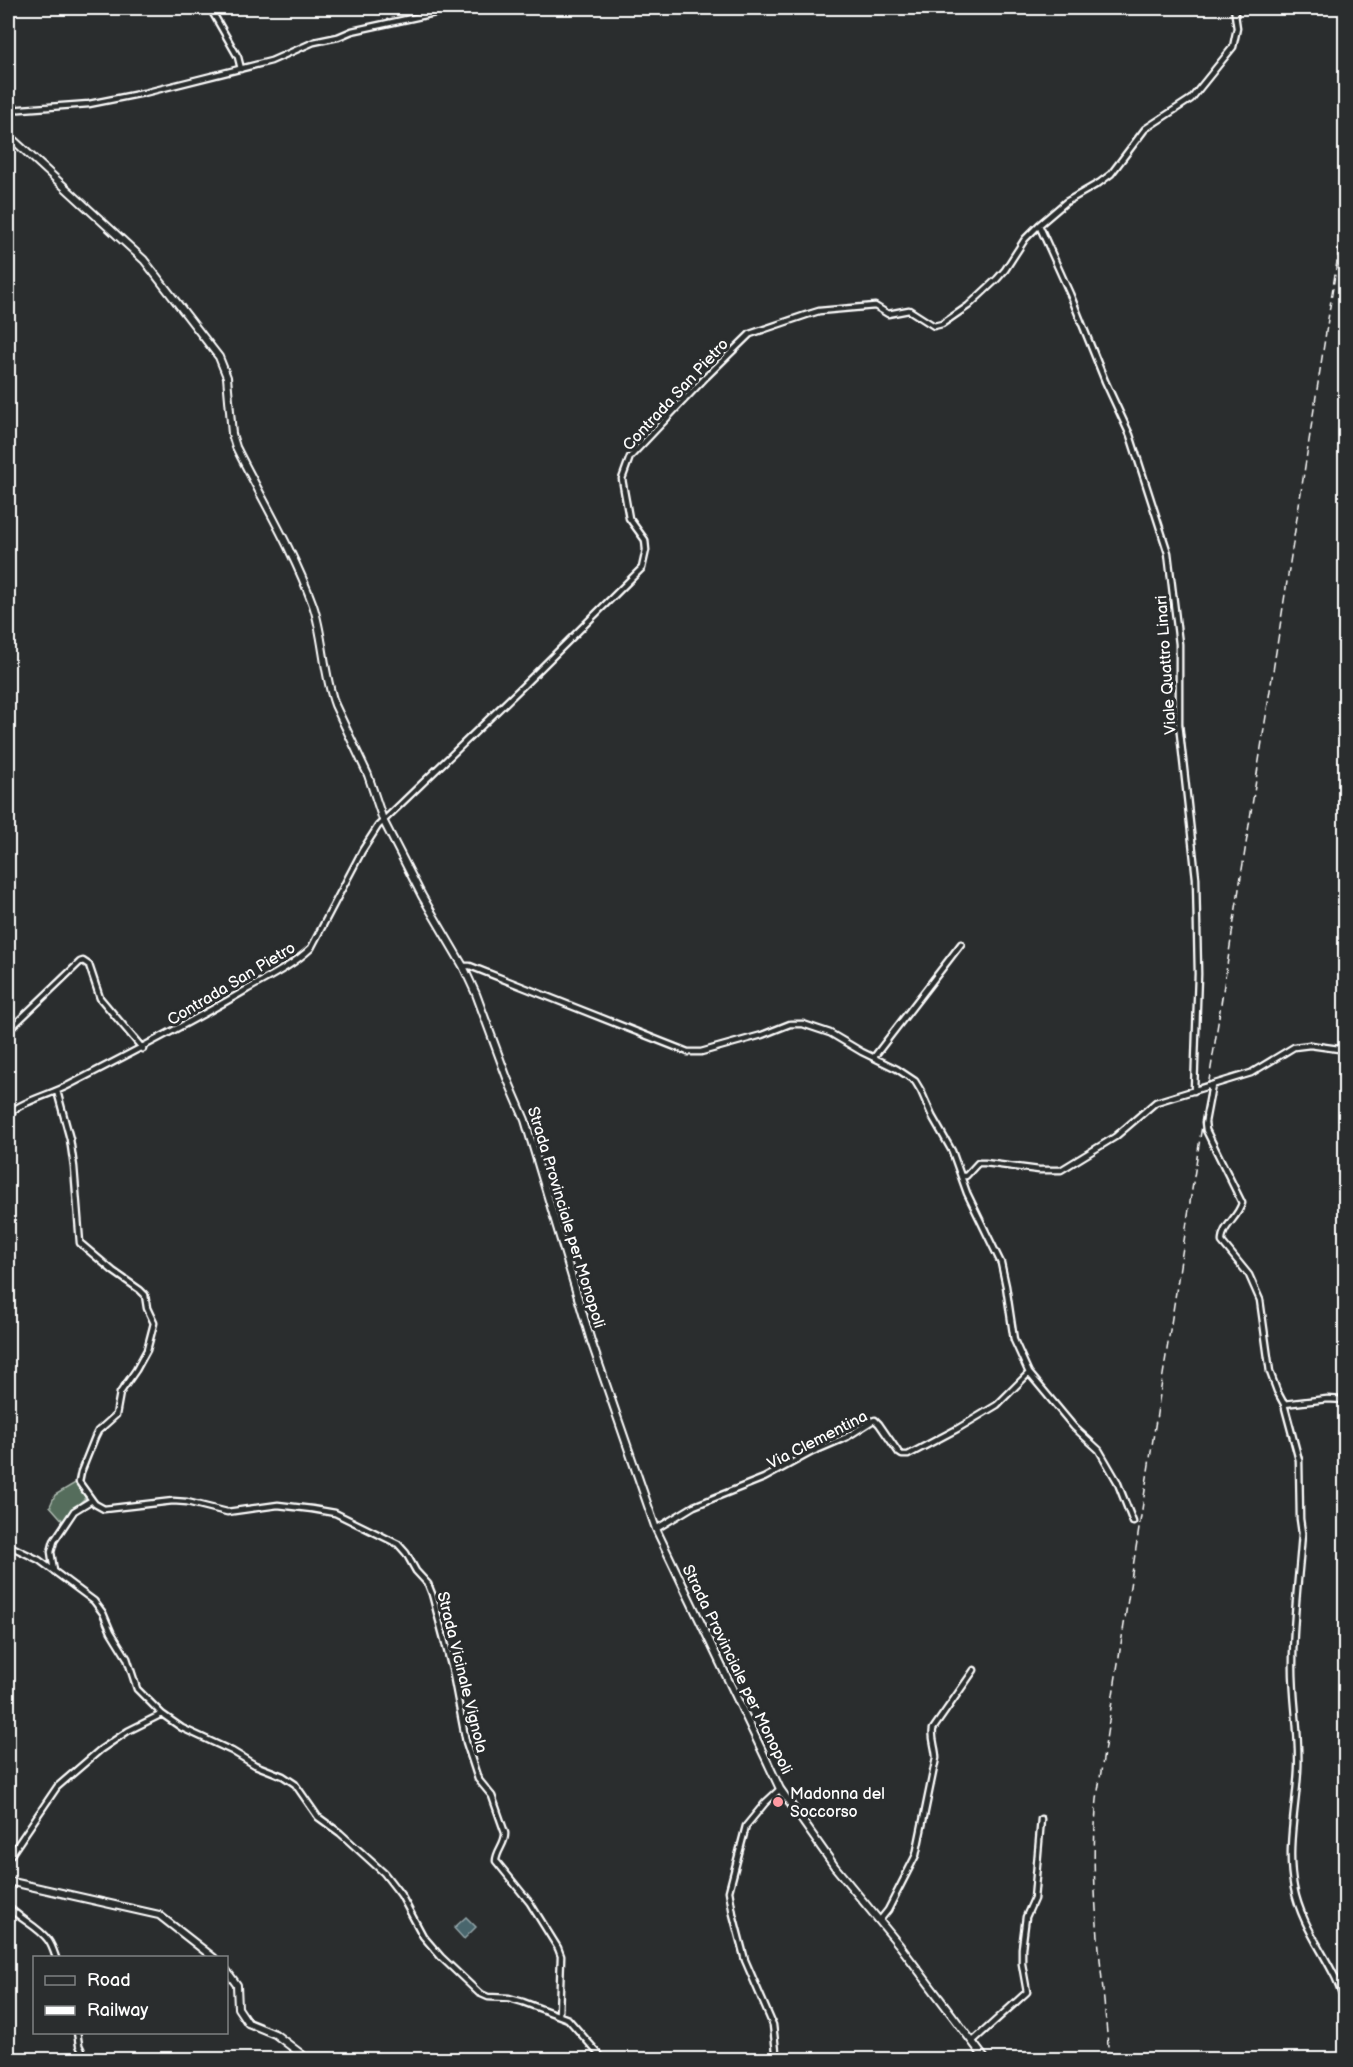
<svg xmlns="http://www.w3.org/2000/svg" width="1353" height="2067" font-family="'Balsamiq Sans',sans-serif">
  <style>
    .green { fill: #546d5b; stroke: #aab6ad; stroke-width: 1.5 }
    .water { fill: #49666d; stroke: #92a3a7; stroke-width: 1.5 }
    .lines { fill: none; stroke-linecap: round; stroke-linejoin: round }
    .minor-casing { stroke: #fff; stroke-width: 9 }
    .tertiary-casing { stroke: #fff; stroke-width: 10 }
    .minor { stroke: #2a2d2e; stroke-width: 4.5 }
    .tertiary { stroke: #2a2d2e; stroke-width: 6 }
    .rail { stroke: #fff; stroke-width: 1.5; stroke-dasharray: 9 4.5; stroke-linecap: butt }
    .poi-dot { fill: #ff9aa2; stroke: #2a2d2e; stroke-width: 2 }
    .labels { text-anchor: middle; stroke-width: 6; stroke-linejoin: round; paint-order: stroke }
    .street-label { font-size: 16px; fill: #fff; stroke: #2a2d2e }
    .poi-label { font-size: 16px; fill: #fff; stroke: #2a2d2e; text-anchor: start }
  </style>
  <rect width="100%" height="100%" fill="#2a2d2e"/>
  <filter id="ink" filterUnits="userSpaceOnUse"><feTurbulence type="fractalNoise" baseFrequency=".0167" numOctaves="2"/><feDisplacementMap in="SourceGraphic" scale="12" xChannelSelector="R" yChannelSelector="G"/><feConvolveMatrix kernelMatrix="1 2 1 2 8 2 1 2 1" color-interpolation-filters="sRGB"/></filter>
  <g filter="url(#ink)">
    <path class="green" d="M 77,1482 L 87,1494 L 86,1497 L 68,1515 L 64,1522 L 50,1506 L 55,1495 Z"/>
    <path class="water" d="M 466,1917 L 476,1927 L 464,1939 L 454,1928 Z"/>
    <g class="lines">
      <g class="minor-casing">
        <path id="minor" d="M 210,8 L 238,57 L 241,69
          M 1341,8 L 1346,11
          M 8,110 L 89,104 L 144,93 L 271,61 L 314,42 L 338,37 L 352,31 L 458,8
          M 1039,225 L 1070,294 L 1105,381 L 1130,435 L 1168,553 L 1179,644 L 1179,724 L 1196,878 L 1198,974 L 1194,1091
          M 463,966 L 470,966 L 688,1052 L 701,1052 L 762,1035 L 790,1024 L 803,1024 L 830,1033 L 862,1052 L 897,1069 L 915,1081 L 921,1091 L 932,1116 L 952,1151 L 967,1193 L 1001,1263 L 1006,1286 L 1014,1340 L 1029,1373 L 1074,1427 L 1099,1450 L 1117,1481 L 1133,1522
          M 8,1031 L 80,962 L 83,961 L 89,965 L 100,998 L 143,1049
          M 874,1057 L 961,944
          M 1212,1085 L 1205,1122 L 1206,1130 L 1242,1203 C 1238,1218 1221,1227 1222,1242 L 1249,1275 L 1260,1300 L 1270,1372 L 1277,1391 L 1284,1404 L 1299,1460 L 1300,1519 L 1302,1533 C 1299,1576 1293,1618 1293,1661 C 1292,1698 1300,1733 1298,1770 C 1296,1810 1286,1848 1294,1888 C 1300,1919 1318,1944 1332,1971 C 1338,1981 1342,1993 1346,2005
          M 57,1091 L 70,1139 L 74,1167 L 80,1243 L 113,1271 L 140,1290 L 145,1295 L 147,1308 L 154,1323 L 147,1350 L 136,1370 L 120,1393 L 116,1415 L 98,1431 L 95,1437 L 81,1472 L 79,1482 L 92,1500
          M 8,1114 C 25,1100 50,1095 69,1085 C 129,1054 188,1024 246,990 C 269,977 292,966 311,948 L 362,851 L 378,826 L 522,687 L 642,568 L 646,550 L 645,540 L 629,518 L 622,479 L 630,457 L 706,377 L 750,334 L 806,315 L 819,311 L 875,306 L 888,314 L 909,310 L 934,326 L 942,324 L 968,306 L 997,279 L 1005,270 L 1025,239 L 1039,225 L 1066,202 L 1099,183 L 1111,174 L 1145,129 L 1191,99 L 1233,47 L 1237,28 L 1234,8
          M 961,1176 L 966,1176 L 978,1163 L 985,1163 L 1039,1170 L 1061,1170 L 1115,1137 L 1156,1102 L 1251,1073 L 1294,1047 L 1310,1045 L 1346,1050
          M 1284,1404 L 1327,1399 L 1346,1400
          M 656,1529 L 694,1506 L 764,1478 L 812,1452 L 847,1437 L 872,1421 L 875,1420 L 879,1424 L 899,1453 L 902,1455 L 908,1455 L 957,1429 L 997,1405 L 1029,1373
          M 8,1545 L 39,1560 L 94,1601 L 103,1613 L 111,1632 L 127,1658 L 137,1689 L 162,1714 L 182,1728 L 232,1751 L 255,1765 L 283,1776 L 295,1784 L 318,1817 L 340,1833 L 384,1873 L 401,1895 L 423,1936 L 441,1957 L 479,1993 L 488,1997 L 509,1998 L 523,2002 L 568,2019 L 604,2060
          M 54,1571 L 51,1552 L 54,1541 L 74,1511 L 92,1500 L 95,1504 L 104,1509 L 173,1501 L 187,1502 L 227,1512 L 278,1505 L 312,1509 L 335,1513 L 398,1544 L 406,1553 L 416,1571 L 428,1584 L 432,1594 L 452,1669 L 466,1742 L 478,1779 L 492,1796 L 505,1833 C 506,1843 496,1851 496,1861 L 530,1903 L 558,1948 L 561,1956 L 559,2015
          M 8,1859 L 57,1787 L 100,1750 L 128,1731 L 162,1714
          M 8,1906 C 19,1919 38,1926 48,1940 C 52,1945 54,1952 56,1958
          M 880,1920 L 888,1910 L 916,1855 L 936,1758 C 936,1748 931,1738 933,1729 L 974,1670
          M 77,2032 L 79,2045 L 86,2060
          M 973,2041 L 1027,1992 L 1022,1964 L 1022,1948 L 1026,1917 L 1034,1899 L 1041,1819
          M 777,2060 L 773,2025 L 745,1960 L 733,1914 L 729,1891 L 746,1826 L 765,1803 L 780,1789"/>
      </g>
      <g class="tertiary-casing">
        <path id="tertiary" d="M 8,135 L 144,260 L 212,348 L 219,357 L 227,377 L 232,434 L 236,447 C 262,499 293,550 313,605 C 324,638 323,673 335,705 L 368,775 L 383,820 L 422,896 L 463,966 L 476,994 L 507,1078 L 525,1120 L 591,1341 L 656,1529 L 766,1759 L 780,1789 L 835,1867 L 900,1946 L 986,2060
          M 8,1881 L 159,1915 L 214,1958
          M 226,1970 L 237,1985 L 238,2008 L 248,2023 L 275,2034 L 305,2057 L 331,2057 L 337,2060"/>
      </g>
      <use href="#minor" class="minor"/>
      <use href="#tertiary" class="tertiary"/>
      <path class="rail" d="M 1109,2060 C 1103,1970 1087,1881 1098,1791 L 1346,204"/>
    </g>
  </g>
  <circle class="poi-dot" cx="778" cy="1802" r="6"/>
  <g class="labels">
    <g class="street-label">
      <text transform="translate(675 394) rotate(-47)" y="6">Contrada San Pietro</text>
      <text transform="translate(1165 665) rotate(-94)" y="6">Viale Quattro Linari</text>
      <text transform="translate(231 983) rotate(-31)" y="6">Contrada San Pietro</text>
      <text transform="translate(567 1217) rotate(73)" y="6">Strada Provinciale per Monopoli</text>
      <text transform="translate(817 1439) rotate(-27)" y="6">Via Clementina</text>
      <text transform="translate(738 1669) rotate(64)" y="6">Strada Provinciale per Monopoli</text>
      <text transform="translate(463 1672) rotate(76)" y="6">Strada Vicinale Vignola</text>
    </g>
    <g class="poi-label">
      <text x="790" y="1799">Madonna del<tspan x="790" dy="18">Soccorso</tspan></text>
    </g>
  </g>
  <rect width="1353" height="2067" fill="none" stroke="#2a2d2e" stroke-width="30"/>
  <rect x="15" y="15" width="1323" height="2037" fill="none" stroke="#fff" stroke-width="2" filter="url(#ink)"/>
  <rect x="33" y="1956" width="195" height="78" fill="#2a2d2e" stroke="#7f8182" stroke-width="1.5"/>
  <rect x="45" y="1976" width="30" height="9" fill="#2a2d2e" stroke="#7f8182" stroke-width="1.5"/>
  <text x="87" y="1986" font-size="18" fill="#ffffff">Road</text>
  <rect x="45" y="2006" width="30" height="9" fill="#ffffff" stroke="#7f8182" stroke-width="1.5"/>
  <text x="87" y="2016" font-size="18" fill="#ffffff">Railway</text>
</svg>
